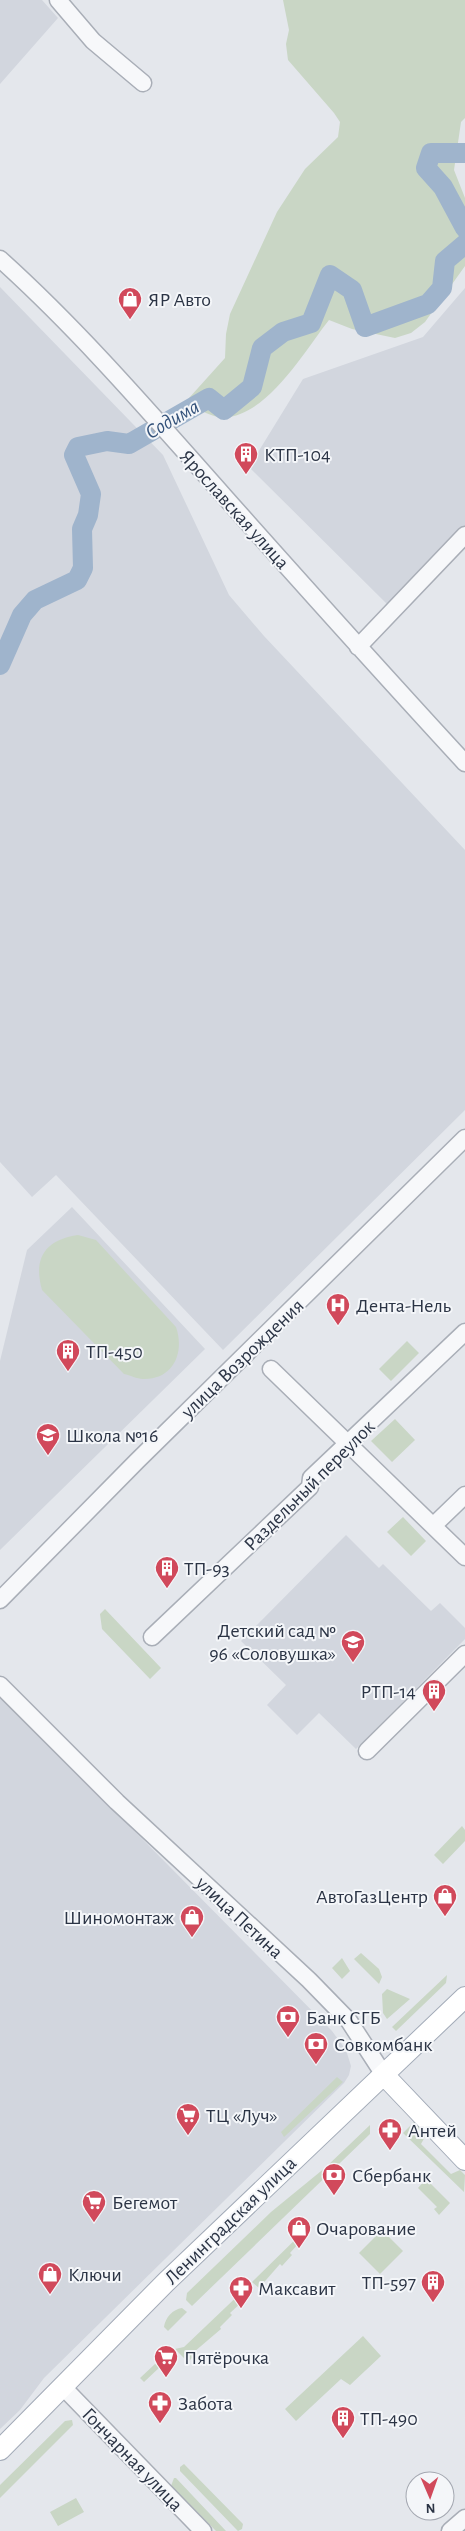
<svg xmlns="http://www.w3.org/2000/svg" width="465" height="2531" font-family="'Alegreya Sans',sans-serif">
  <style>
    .built { fill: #d2d6de }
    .green { fill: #c9d6c5 }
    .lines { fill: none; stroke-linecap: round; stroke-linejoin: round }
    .river { stroke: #9fb4cc; stroke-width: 20 }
    .minor-casing { stroke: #a9aeb7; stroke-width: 19 }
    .major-casing { stroke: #a3abb8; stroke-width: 22 }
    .minor { stroke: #f7f8fa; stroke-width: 16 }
    .major { stroke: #fff; stroke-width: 20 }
    .labels { text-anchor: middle; stroke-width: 4; stroke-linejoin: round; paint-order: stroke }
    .poi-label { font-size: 20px; fill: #2b3445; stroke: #f4f6f9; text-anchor: start }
    .street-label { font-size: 20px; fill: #2b3445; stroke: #f4f6f9 }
    .water-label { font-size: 21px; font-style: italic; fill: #34527a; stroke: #f4f6f9 }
  </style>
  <rect width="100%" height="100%" fill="#e4e7ec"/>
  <path class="built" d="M 0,0 L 42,0 L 58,18 L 0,84 Z
    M 0,287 L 163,455 L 229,595 L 264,636 L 465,850 L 465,1110 L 223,1350 L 56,1175 L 32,1197 L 0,1162 Z
    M 465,288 L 465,527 L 389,606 L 249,467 L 303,379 L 423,337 Z
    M 72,1207 L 205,1349 L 0,1550 L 0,1361 L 27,1250 Z
    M 346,1535 L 379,1568 L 383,1564 L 431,1611 L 440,1603 L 465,1628 L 465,1639 L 356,1749 L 319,1713 L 297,1735 L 267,1705 L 286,1685 L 241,1641 Z
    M 0,1695 L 332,2031 L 346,2050 L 351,2066 L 349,2075 L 344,2083 L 44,2378 L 20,2410 L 0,2429 Z"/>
  <path class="green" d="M 283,0 L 465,0 L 465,118 L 461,122 L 454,170 L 465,198 L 465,266 L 425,322 L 411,333 L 395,338 L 352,329 L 329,320 C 304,351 256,437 206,413 C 200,410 194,403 189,398 L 225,358 L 226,334 L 230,314 L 277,212 L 305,169 L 338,137 L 340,122 L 334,113 L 288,60 L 286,44 L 289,30 Z
    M 78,1235 L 96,1240 L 176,1327 C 185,1353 173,1380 143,1379 C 137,1379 130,1375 124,1374 L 42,1290 C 33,1258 45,1240 78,1235 Z
    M 407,1341 L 419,1353 L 391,1381 L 379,1369 Z
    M 395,1419 L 415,1440 L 392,1462 L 371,1441 Z
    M 403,1517 L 426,1541 L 411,1556 L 387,1532 Z
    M 105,1609 L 161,1668 L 150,1679 L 102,1629 L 100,1614 Z
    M 462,1826 L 465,1830 L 465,1841 L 443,1864 L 434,1855 Z
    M 361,1953 L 379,1969 L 382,1977 L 379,1984 L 354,1959 Z
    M 342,1958 L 350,1971 L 342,1979 L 332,1968 Z
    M 447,1975 L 446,1983 L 396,2031 L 392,2027 Z
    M 387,1989 L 410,1999 L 387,2019 L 383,2013 L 382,1994 Z
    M 337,2077 L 343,2082 L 284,2137 L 281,2132 Z
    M 415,2121 L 426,2135 L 421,2144 L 451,2174 L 460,2170 L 465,2175 L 464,2192 L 403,2133 Z
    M 370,2125 L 370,2134 L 192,2306 L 186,2300 L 187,2293 L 271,2212 L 326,2167 Z
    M 426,2179 L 450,2203 L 439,2215 L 434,2209 L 437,2207 L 418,2188 Z
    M 305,2230 L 308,2233 L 290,2253 L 292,2255 L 282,2266 L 280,2264 L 259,2288 L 252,2282 Z
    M 382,2230 L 403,2251 L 380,2274 L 359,2253 Z
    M 247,2287 L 253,2292 L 230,2313 L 232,2315 L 220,2327 L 221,2329 L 194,2352 L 196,2354 L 188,2362 L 177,2351 L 144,2382 L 140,2378 L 170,2350 L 184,2347 Z
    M 182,2308 L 187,2312 L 168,2331 L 164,2327 C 165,2318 173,2309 182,2308 Z
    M 363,2336 L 381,2356 L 350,2385 L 341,2379 L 296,2421 L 285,2409 Z
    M 72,2420 L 73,2425 L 0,2498 L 0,2485 L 65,2421 Z
    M 184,2464 L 243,2524 L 242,2529 L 238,2531 L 235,2528 L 180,2471 L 180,2467 Z
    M 174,2478 L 176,2478 L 226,2531 L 216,2531 L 171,2486 Z
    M 76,2498 L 84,2512 L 58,2526 L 50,2512 Z"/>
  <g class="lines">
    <path class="river" d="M 465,153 L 431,153 L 426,168 L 443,187 L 465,228
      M 0,665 L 22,615 L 35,600 L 77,580 L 83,568 L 82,529 L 88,515 L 91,494 L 74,455 L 78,447 L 107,441 L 129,444 L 209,398 L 224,410 L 252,387 L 262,348 L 283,332 L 311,323 L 330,275 L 352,290 L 365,327 L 428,304 L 442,288 L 445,261 L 465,244"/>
    <g class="minor-casing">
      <path id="minor" d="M 58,0 L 93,41 L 143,83
        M 0,259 C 81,332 152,415 224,496 C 304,586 384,675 465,763
        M 358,647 L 465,535
        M 271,1369 L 465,1557
        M 434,1525 L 465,1495
        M 0,1600 L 137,1461 L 465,1138
        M 152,1637 L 310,1487 L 311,1478 L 465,1332
        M 0,1685 L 117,1802 L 309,1980 L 349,2021 L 384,2075
        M 367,1751 L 465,1654
        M 63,2387 L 203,2531
        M 450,2531 L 465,2518"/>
    </g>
    <g class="major-casing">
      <path id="major" d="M 384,2075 L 465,2160
        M 0,2450 L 166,2282 L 465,1997"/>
    </g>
    <use href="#minor" class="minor"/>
    <use href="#major" class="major"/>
  </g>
  <defs>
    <g id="shop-pin" transform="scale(1.25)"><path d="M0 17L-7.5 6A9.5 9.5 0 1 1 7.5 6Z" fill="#d1495b" stroke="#f4f6f9"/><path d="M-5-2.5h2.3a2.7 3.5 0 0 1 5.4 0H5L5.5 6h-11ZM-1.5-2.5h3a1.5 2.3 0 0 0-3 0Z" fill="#fff"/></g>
    <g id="building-pin" transform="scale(1.25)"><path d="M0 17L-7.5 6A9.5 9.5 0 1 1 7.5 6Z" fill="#d1495b" stroke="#f4f6f9"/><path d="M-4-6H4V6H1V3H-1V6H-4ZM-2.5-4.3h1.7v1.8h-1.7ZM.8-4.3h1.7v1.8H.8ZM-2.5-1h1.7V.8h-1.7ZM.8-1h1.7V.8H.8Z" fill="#fff"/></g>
    <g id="hospital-pin" transform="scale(1.25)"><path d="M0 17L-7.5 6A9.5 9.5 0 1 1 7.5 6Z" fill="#d1495b" stroke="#f4f6f9"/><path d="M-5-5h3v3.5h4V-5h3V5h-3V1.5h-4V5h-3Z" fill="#fff"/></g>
    <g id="school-pin" transform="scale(1.25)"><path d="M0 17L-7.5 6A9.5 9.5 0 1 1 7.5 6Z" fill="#d1495b" stroke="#f4f6f9"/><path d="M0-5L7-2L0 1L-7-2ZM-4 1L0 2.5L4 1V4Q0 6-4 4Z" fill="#fff"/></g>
    <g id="bank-pin" transform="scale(1.25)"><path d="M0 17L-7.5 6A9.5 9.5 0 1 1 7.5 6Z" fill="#d1495b" stroke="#f4f6f9"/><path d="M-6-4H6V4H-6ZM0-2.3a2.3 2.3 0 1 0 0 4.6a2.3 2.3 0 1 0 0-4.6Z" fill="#fff"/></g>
    <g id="supermarket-pin" transform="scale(1.25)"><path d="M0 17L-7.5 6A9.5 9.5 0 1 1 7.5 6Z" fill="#d1495b" stroke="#f4f6f9"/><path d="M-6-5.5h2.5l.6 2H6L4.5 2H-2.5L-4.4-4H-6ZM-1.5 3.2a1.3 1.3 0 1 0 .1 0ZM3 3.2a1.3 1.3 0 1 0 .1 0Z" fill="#fff"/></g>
    <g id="pharmacy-pin" transform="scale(1.25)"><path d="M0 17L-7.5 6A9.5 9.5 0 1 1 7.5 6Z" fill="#d1495b" stroke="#f4f6f9"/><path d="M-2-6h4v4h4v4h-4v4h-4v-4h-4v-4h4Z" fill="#fff"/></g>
  </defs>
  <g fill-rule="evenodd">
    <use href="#shop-pin" x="130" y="299"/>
    <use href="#building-pin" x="246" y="454"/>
    <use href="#hospital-pin" x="338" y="1305"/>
    <use href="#building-pin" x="68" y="1351"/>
    <use href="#school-pin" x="48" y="1435"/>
    <use href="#building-pin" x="167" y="1568"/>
    <use href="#school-pin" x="353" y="1642"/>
    <use href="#building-pin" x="434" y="1691"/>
    <use href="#shop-pin" x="445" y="1896"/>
    <use href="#shop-pin" x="192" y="1917"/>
    <use href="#bank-pin" x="288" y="2017"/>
    <use href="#bank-pin" x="316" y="2044"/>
    <use href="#supermarket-pin" x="188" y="2115"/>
    <use href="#pharmacy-pin" x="390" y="2130"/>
    <use href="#bank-pin" x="334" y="2175"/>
    <use href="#supermarket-pin" x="94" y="2202"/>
    <use href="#shop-pin" x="299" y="2228"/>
    <use href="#shop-pin" x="50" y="2274"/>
    <use href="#building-pin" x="433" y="2282"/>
    <use href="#pharmacy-pin" x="241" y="2288"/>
    <use href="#supermarket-pin" x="166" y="2357"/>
    <use href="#pharmacy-pin" x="160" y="2403"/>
    <use href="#building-pin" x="343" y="2418"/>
  </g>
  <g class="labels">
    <g class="poi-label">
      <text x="148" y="306">ЯР Авто</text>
      <text x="264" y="461">КТП-104</text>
      <text x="356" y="1312">Дента-Нель</text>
      <text x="86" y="1358">ТП-450</text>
      <text x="66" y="1442">Школа №16</text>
      <text x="184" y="1575">ТП-93</text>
      <text x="336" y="1637" text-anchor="end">Детский сад №<tspan x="336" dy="23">96 «Соловушка»</tspan></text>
      <text x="416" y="1698" text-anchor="end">РТП-14</text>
      <text x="428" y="1903" text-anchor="end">АвтоГазЦентр</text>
      <text x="174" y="1924" text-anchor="end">Шиномонтаж</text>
      <text x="306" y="2024">Банк СГБ</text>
      <text x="334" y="2051">Совкомбанк</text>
      <text x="206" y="2122">ТЦ «Луч»</text>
      <text x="408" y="2137">Антей</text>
      <text x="352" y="2182">Сбербанк</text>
      <text x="112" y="2209">Бегемот</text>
      <text x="316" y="2235">Очарование</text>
      <text x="68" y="2281">Ключи</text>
      <text x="416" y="2289" text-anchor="end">ТП-597</text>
      <text x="258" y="2295">Максавит</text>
      <text x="184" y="2364">Пятёрочка</text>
      <text x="178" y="2410">Забота</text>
      <text x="360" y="2425">ТП-490</text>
    </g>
    <g class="street-label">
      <text transform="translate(235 509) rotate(48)" y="7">Ярославская улица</text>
      <text transform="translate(242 1358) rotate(-44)" y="7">улица Возрождения</text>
      <text transform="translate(309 1485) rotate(-45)" y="7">Раздельный переулок</text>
      <text transform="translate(240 1917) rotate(43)" y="7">улица Петина</text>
      <text transform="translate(230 2220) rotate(-44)" y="7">Ленинградская улица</text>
      <text transform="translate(133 2459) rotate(46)" y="7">Гончарная улица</text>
    </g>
    <g class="water-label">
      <text transform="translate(172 419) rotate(-30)" y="7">Содима</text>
    </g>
  </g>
  <g transform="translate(430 2496) rotate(178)"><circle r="24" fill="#f4f6f9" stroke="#a4a8b1"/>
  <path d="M0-4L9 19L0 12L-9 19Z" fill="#d1495b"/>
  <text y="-8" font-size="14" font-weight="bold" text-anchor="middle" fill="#2b3445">N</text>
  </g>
</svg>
